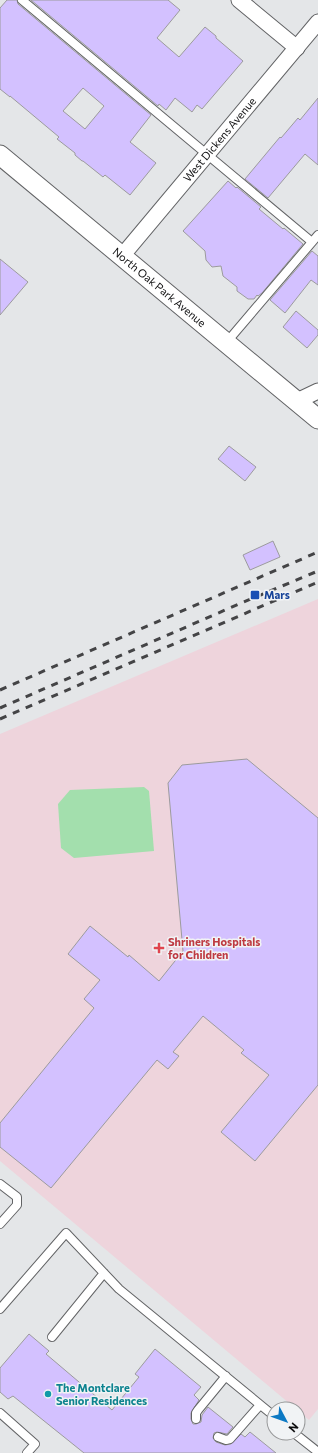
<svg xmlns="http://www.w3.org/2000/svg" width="318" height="1453" font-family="Commissioner,sans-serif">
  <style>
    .medical { fill: #eed4dc }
    .green { fill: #a3dfad }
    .building { fill: #d3c1ff; stroke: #9c9b9d; fill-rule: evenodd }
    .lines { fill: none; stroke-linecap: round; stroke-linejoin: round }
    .service-casing { stroke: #626365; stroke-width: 10 }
    .minor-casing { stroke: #626365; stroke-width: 17 }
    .tertiary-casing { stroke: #626365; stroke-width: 21 }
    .service { stroke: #fff; stroke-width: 8 }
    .minor { stroke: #fff; stroke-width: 15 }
    .tertiary { stroke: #fff; stroke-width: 19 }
    .rail { stroke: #444446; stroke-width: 3; stroke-dasharray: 7 7; stroke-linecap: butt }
    .transit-dot { fill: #1a4fb4; stroke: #f1f3f5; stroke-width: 1.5 }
    .health-dot { fill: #e0444e; stroke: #f1f3f5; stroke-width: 1.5 }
    .culture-dot { fill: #0f9aa8; stroke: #f1f3f5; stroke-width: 1.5 }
    .labels { text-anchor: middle; stroke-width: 3; stroke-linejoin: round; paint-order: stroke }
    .street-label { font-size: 11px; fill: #0f0f10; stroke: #f1f3f5 }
    .transit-label { font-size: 11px; font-weight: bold; fill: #164399; stroke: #f1f3f5; text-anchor: start }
    .health-label { font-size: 11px; font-weight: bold; fill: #be3a42; stroke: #f1f3f5; text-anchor: start }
    .culture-label { font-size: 11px; font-weight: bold; fill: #0d838f; stroke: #f1f3f5; text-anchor: start }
  </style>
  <rect width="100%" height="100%" fill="#e4e6e8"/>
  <path class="medical" d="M 318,599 L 318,1409 L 309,1420 L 298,1411 L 298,1409 L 296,1409 L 0,1161 L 0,734 Z"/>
  <path class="green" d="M 144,787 L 149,791 L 154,851 L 74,858 L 61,848 L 58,804 L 70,790 Z"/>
  <path class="building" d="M 7,0 L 17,0 L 18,4 L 151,115 L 130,142 L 156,163 L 130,195 L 105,175 L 103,177 L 83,161 L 82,161 L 75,155 L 75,153 L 57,139 L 59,137 L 10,96 L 10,97 L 0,89 L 0,8 ZM 83,88 L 104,106 L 85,129 L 63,111 Z
    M 31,0 L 168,0 L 180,10 L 157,38 L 179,57 L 205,27 L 216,36 L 216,38 L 243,61 L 202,109 L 197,105 L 192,112 L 175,98 L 166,110 L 159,104 L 158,106 Z
    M 318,98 L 318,165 L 305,154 L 268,198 L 245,179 L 280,137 L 281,138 L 298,118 L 300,120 Z
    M 228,181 L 236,188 L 237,187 L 261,207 L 259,209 L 283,229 L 284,228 L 303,244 L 262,293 L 258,296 L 257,295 L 254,299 L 248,299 L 237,291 L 237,287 L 223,276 L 221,266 L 212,267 L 206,260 L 205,251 L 183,231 Z
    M 312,251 L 318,256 L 318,285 L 311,280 L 285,313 L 270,300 Z
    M 0,259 L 28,282 L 0,315 Z
    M 296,311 L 318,330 L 318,335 L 307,348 L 283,327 Z
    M 229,446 L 256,467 L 245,481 L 218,459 Z
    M 273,541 L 280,557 L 250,570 L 243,555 Z
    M 247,759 L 318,818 L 318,1085 L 255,1161 L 221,1132 L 269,1075 L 241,1053 L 244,1050 L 203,1016 L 173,1052 L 179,1056 L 168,1069 L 157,1060 L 51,1188 L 0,1147 L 0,1123 L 94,1008 L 84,999 L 100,980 L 68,954 L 90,926 L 128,957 L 129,955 L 159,981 L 183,951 L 168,783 L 182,765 Z
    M 29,1334 L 49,1351 L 46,1354 L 112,1410 L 139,1377 L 135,1374 L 155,1349 L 201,1387 L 194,1395 L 199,1400 L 191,1413 L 191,1419 L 193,1424 L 196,1424 L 201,1422 L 202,1415 L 208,1407 L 233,1427 L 227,1434 L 217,1432 L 214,1433 L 213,1438 L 216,1442 L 225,1445 L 231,1444 L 241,1434 L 245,1437 L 250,1432 L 276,1453 L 84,1453 L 13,1396 L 8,1399 L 0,1392 L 0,1368 Z"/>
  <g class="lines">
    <g class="service-casing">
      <path id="service" d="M 22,0 L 312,242
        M 226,343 L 318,235
        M 0,1184 L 17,1197 L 17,1205 L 0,1224
        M 0,1309 L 66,1233 L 119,1289 L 274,1416
        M 52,1337 L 104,1273
        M 0,1413 L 35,1444 L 27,1453
        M 196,1419 L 196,1413 L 198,1410 L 226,1376
        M 294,1433 L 318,1452
        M 218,1437 L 226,1440 L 230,1439 L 260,1405"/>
    </g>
    <g class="minor-casing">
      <g id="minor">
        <path d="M 239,0 L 297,48"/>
        <path id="s1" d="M 122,256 L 318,22"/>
        <path d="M 297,401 L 318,391"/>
      </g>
    </g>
    <g class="tertiary-casing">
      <g id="tertiary">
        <path id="s2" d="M 0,155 L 318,419"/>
      </g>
    </g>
    <use href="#service" class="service"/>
    <use href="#minor" class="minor"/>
    <use href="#tertiary" class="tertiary"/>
    <path class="rail" d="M 0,690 L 318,552
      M 0,708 L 239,604 L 318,571
      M 0,719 L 318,582"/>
  </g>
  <rect class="transit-dot" x="250" y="590" width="10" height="10" rx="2"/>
  <path class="health-dot" d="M157 942h4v4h4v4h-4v4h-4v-4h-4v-4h4z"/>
  <circle class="culture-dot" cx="48" cy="1394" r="4"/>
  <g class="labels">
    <g class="street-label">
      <text dy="4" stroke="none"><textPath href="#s1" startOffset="152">West Dickens Avenue</textPath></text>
      <text dy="4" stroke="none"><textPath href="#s2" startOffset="207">North Oak Park Avenue</textPath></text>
    </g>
    <g class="transit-label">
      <text x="264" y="599">Mars</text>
    </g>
    <g class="health-label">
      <text x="168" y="946">Shriners Hospitals<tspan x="168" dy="13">for Children</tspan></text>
    </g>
    <g class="culture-label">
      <text x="56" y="1392">The Montclare<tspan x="56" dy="13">Senior Residences</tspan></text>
    </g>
  </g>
  <g transform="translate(286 1421) rotate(131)"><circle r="19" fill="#f1f3f5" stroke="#979899"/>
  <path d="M0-3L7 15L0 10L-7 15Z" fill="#0c79c4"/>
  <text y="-6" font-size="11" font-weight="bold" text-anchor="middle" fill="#0f0f10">N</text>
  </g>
</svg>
